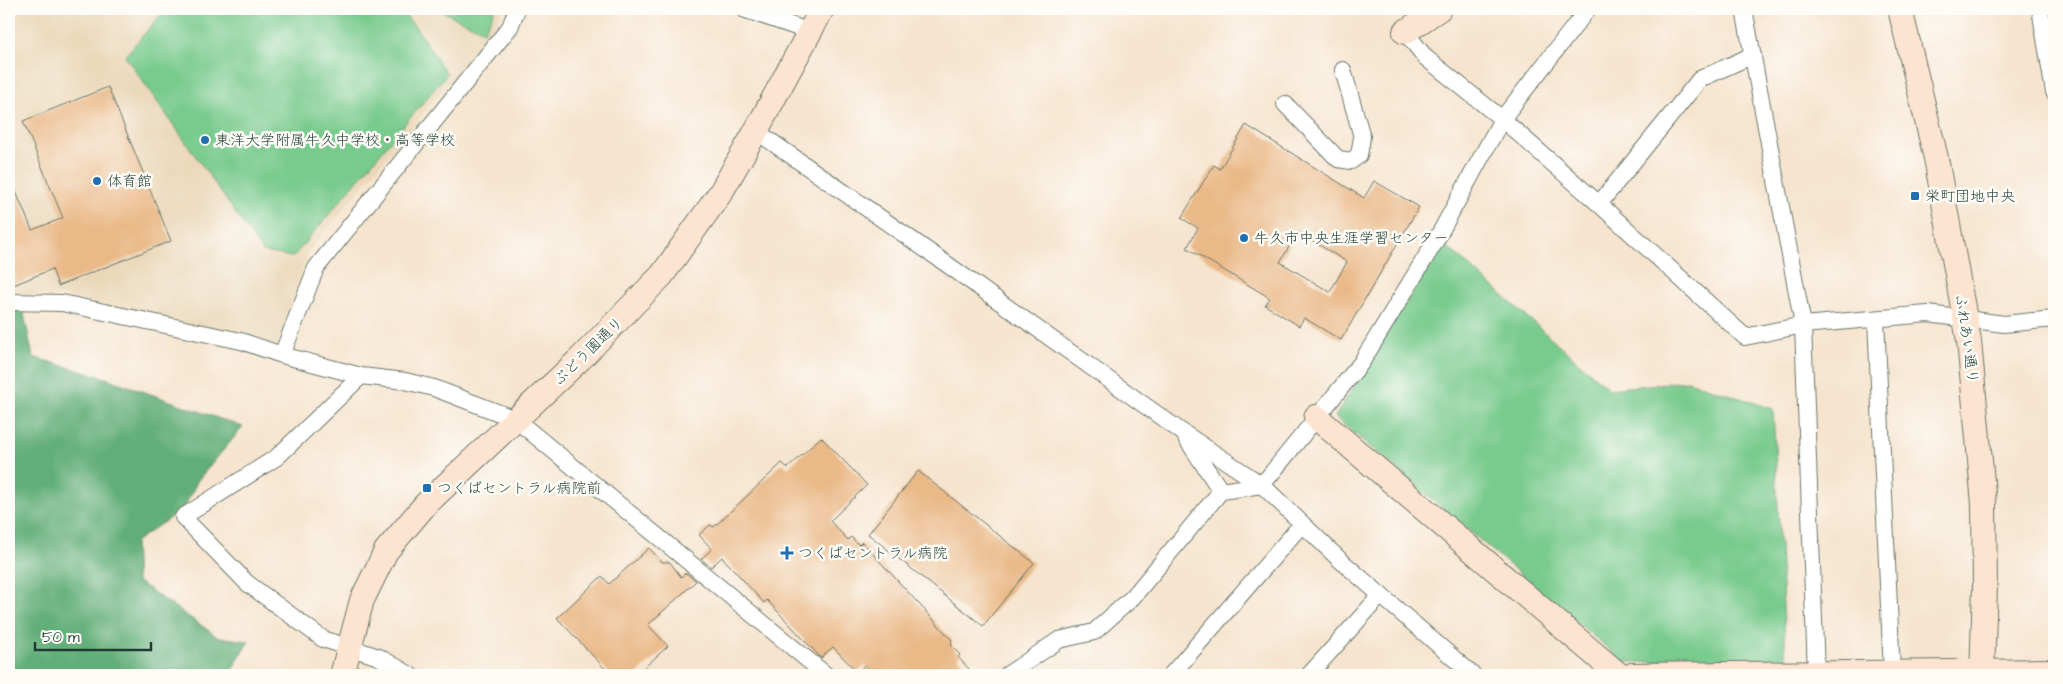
<svg xmlns="http://www.w3.org/2000/svg" width="2063" height="684" font-family="'Architects Daughter','Klee One',sans-serif">
  <style>
    .built { fill: #ebd8ba }
    .green { fill: #78ca8d; stroke: #4c8460 }
    .forest { fill: #62ae78; stroke: #407656 }
    .building { fill: #eab988; fill-rule: evenodd }
    .lines { fill: none; stroke-linecap: round; stroke-linejoin: round }
    .street-casing { stroke: #6a776a; stroke-width: 18 }
    .secondary-casing { stroke: #6a776a; stroke-width: 26 }
    .street { stroke: #fff; stroke-width: 16 }
    .secondary { stroke: #fde4d0; stroke-width: 24 }
    .poi-dot { fill: #1f6fb2; stroke: #fdfcf7; stroke-width: 2 }
    .labels { text-anchor: middle; stroke-width: 5; stroke-linejoin: round; paint-order: stroke }
    .poi-label { font-size: 15px; fill: #1f3d34; stroke: #fdfcf7; text-anchor: start }
    .street-label { font-size: 15px; fill: #1f3d34; stroke: #fdfcf7 }
  </style>
  <rect width="100%" height="100%" fill="#fdfcf7"/>
  <filter id="ink" filterUnits="userSpaceOnUse"><feTurbulence type="fractalNoise" baseFrequency=".02" numOctaves="2"/><feDisplacementMap in="SourceGraphic" scale="10" xChannelSelector="R" yChannelSelector="G"/><feConvolveMatrix kernelMatrix="1 2 1 2 8 2 1 2 1" color-interpolation-filters="sRGB"/></filter>
  <filter id="wash" filterUnits="userSpaceOnUse"><feTurbulence type="fractalNoise" baseFrequency=".0096" numOctaves="4" result="noise"/><feDisplacementMap in="SourceGraphic" scale="20" xChannelSelector="R" yChannelSelector="G"/><feGaussianBlur stdDeviation="1.12" result="paint"/><feColorMatrix in="noise" values="0 0 0 0 0 0 0 0 0 0 0 0 0 0 0 0 0 1.4 0 .05"/><feComposite in="paint" operator="in"/></filter>
  <g filter="url(#wash)">
    <rect width="100%" height="100%" fill="#f6e4ce"/>
    <path class="built" d="M 9,9 L 503,9 L 493,29 L 309,251 L 277,347 L 62,296 L 9,293 Z"/>
    <path class="green" d="M 169,9 L 399,9 L 414,25 L 447,74 L 293,257 L 263,252 L 125,56 L 160,16 Z
      M 437,9 L 495,9 L 484,31 Z
      M 1443,243 L 1609,389 L 1688,381 L 1773,409 L 1786,663 L 1624,662 L 1573,619 L 1560,616 L 1545,595 L 1335,417 Z"/>
    <path class="forest" d="M 9,303 L 22,304 L 33,357 L 109,379 L 243,427 L 198,480 L 184,508 L 135,542 L 137,581 L 218,637 L 249,641 L 229,675 L 9,675 Z"/>
    <g id="blocks">
      <path class="building" d="M 108,87 L 171,241 L 58,286 L 52,269 L 9,287 L 9,175 L 32,230 L 63,218 L 23,121 Z
        M 1246,125 L 1364,198 L 1374,181 L 1419,207 L 1341,340 L 1304,318 L 1299,326 L 1265,305 L 1270,298 L 1187,248 L 1198,228 L 1181,218 L 1214,165 L 1220,169 ZM 1298,232 L 1347,262 L 1330,292 L 1280,262 Z
        M 821,437 L 867,485 L 830,521 L 848,540 L 851,537 L 859,545 L 862,542 L 952,640 L 951,645 L 960,655 L 958,657 L 969,669 L 962,675 L 874,675 L 865,665 L 857,672 L 833,647 L 821,658 L 767,600 L 764,603 L 722,557 L 711,567 L 701,559 L 712,549 L 699,535 L 710,525 L 714,527 L 782,463 L 788,468 Z
        M 918,471 L 1034,563 L 983,626 L 868,534 Z
        M 649,548 L 662,562 L 670,562 L 681,577 L 686,573 L 696,581 L 648,625 L 668,646 L 636,675 L 611,675 L 557,618 L 602,576 L 609,584 Z"/>
    </g>
  </g>
  <g filter="url(#ink)">
    <use href="#blocks" fill-opacity="0" stroke="#6a776a" stroke-width="1"/>
    <g class="lines">
      <g class="street-casing">
        <path id="street" d="M 743,9 L 811,32
          M 1744,9 L 1803,325 L 1816,673
          M 2040,9 L 2054,92
          M 1405,32 L 1426,58 L 1502,119 L 1599,204 L 1745,337 L 1803,325 L 1928,314 L 2004,324 L 2054,319
          M 1285,104 L 1338,159 L 1351,161 L 1359,155 L 1362,137 L 1343,70
          M 756,131 L 948,265 L 1182,432 L 1262,485 L 1340,560 L 1473,675
          M 1599,204 L 1700,79 L 1753,55
          M 9,302 L 62,303 L 241,341 L 282,355 L 361,376 L 405,381 L 434,388 L 515,419 L 826,675
          M 1876,319 L 1892,673
          M 282,355 L 316,268 L 510,27 L 517,9
          M 361,376 L 277,457 L 183,517 L 247,583 L 323,639 L 379,657 L 410,675
          M 1186,438 L 1221,491 L 1262,485 L 1361,363 L 1435,242 L 1502,119 L 1588,9
          M 1007,675 L 1059,640 L 1094,632 L 1132,598 L 1221,491
          M 1171,675 L 1302,524
          M 1309,675 L 1380,596"/>
      </g>
      <g class="secondary-casing">
        <path id="secondary" d="M 1900,9 L 1936,158 L 1969,341 L 1984,504 L 1985,586 L 1982,675
          M 1405,32 L 1439,9
          M 1316,417 L 1619,675
          M 342,675 L 362,600 L 386,551 L 425,505 L 580,359 L 662,275 L 721,192 L 756,131 L 822,9
          M 1632,675 L 2054,671"/>
      </g>
      <use href="#street" class="street"/>
      <use href="#secondary" class="secondary"/>
    </g>
  </g>
  <g class="poi-dot">
    <circle cx="205" cy="140" r="5"/>
    <circle cx="97" cy="181" r="5"/>
    <rect x="1910" y="191" width="10" height="10" rx="2.5"/>
    <circle cx="1244" cy="238" r="5"/>
    <rect x="422" y="483" width="10" height="10" rx="2.5"/>
    <path d="M784.5 545.5h5v5h5v5h-5v5h-5v-5h-5v-5h5z"/>
  </g>
  <g class="labels">
    <g class="poi-label">
      <text x="215" y="145">東洋大学附属牛久中学校・高等学校</text>
      <text x="107" y="186">体育館</text>
      <text x="1925" y="201">栄町団地中央</text>
      <text x="1254" y="243">牛久市中央生涯学習センター</text>
      <text x="437" y="493">つくばセントラル病院前</text>
      <text x="798" y="558">つくばセントラル病院</text>
    </g>
    <g class="street-label">
      <text transform="translate(1967 339) rotate(82)" y="5">ふれあい通り</text>
      <text transform="translate(588 351) rotate(-44)" y="5">ぶどう園通り</text>
    </g>
  </g>
  <rect width="2063" height="684" fill="none" stroke="#fdfcf7" stroke-width="30"/>
  <path d="M35 642v8h116v-8" fill="none" stroke="#1f3d34" stroke-width="2.5"/>
  <text x="42" y="642" font-size="15" fill="#1f3d34" stroke="#fdfcf7" stroke-width="4" paint-order="stroke">50 m</text>
</svg>
